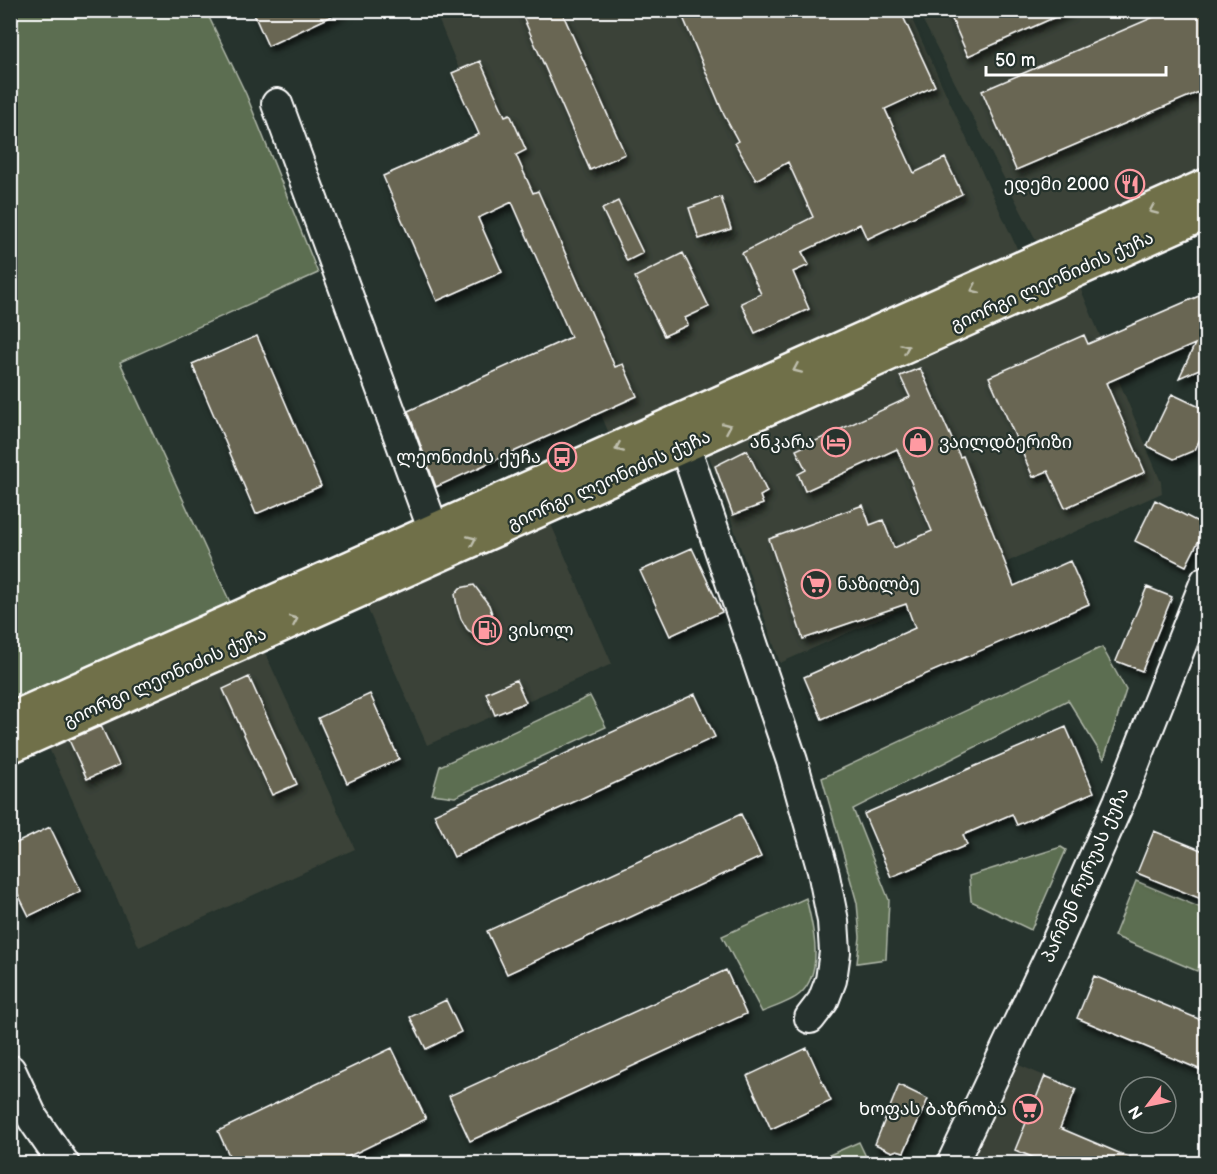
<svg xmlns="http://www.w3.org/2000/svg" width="1217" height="1174" font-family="'Balsamiq Sans','Noto Sans Georgian',sans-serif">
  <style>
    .built { fill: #3a4238 }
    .green { fill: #5c6e51; stroke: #aeb6a8; stroke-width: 1.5 }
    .building { fill: #696652; stroke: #fff; stroke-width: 1.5; filter: url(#shadow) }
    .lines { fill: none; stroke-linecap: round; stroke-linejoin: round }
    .minor-casing { stroke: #fff; stroke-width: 34 }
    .major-casing { stroke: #fff; stroke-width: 38 }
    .minor { stroke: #26332d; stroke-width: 30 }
    .major { stroke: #70704a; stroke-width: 33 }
    .oneway { stroke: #bfbfae }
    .labels { text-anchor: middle; stroke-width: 4.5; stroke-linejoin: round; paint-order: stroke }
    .poi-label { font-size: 18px; fill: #fff; stroke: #26332d; text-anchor: end }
    .street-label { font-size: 18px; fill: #fff; stroke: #26332d }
  </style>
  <defs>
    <filter id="shadow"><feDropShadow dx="3.5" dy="6" stdDeviation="3" flood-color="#0009"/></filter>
  </defs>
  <rect width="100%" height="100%" fill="#26332d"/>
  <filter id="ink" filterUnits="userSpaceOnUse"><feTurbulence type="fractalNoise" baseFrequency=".0167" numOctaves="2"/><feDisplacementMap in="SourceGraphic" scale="12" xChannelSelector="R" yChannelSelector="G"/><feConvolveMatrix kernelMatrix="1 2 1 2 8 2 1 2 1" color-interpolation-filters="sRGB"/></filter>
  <g filter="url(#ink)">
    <path class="built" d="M 435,11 L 908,11 L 1021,257 L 610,436 Z
      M 918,11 L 1206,11 L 1206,170 L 1039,246 Z
      M 1079,285 L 1161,482 L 1162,493 L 780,663 L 705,444 Z
      M 547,515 L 612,664 L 427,745 L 362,596 Z
      M 261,644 L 355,849 L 139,947 L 47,744 Z
      M 1009,1061 L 1076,1089 L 1061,1129 L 1147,1163 L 962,1164 Z"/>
    <path class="green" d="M 10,11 L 206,11 L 246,94 L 318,273 L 120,362 L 230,602 L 11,700 Z
      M 1102,647 L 1126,690 L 1104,759 L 1068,700 L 853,809 L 889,900 L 886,959 L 857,963 L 860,937 L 857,903 L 822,778 Z
      M 590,696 L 606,727 L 455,797 L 432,794 L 440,766 Z
      M 1061,847 L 1066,850 L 1031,930 L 971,901 L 969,876 Z
      M 1136,881 L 1206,910 L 1206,948 L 1197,971 L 1114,936 Z
      M 806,898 C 813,926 825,971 800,994 C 791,1002 774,1007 762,1012 L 722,936 Z
      M 859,1142 L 869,1163 L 811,1163 Z"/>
    <path class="building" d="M 252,10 L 345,10 L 268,46 Z
      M 520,10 L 561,10 L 625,154 L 590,170 Z
      M 680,10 L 900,10 L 935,86 L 885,109 L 914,173 L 945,158 L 962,194 L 867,239 L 860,224 L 802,252 L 809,265 L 793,272 L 809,309 L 755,333 L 741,303 L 761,294 L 742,253 L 813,217 L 788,162 L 756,180 L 735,143 L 738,141 L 724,115 Z
      M 948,10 L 1071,10 L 968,56 Z
      M 1170,10 L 1206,10 L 1206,89 L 1016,170 L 982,91 Z
      M 480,61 L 505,116 L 510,114 L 526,150 L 516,155 L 533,193 L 538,191 L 615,367 L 623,364 L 637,396 L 436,487 L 408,411 L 571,337 L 512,202 L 478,218 L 502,272 L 437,301 L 383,176 L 479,134 L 452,73 Z
      M 721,197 L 731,229 L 699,239 L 689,208 Z
      M 618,201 L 643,253 L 627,261 L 602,209 Z
      M 683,253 L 709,307 L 685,318 L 688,325 L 664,336 L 635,277 Z
      M 1206,293 L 1206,366 L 1179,378 L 1195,344 L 1106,383 L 1145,472 L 1065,508 L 1048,471 L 1033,477 L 989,377 L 1084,335 L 1088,344 Z
      M 257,336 L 321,486 L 256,514 L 192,364 Z
      M 920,368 L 960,457 L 963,456 L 1014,586 L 1070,561 L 1089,604 L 822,719 L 804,677 L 915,628 L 906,604 L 803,639 L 769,539 L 863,505 L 870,525 L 883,520 L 894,548 L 932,531 L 897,449 L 805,491 L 798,474 L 806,470 L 796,450 L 910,397 L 900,376 Z
      M 1172,394 L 1206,410 L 1206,425 L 1195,450 L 1174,459 L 1147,446 Z
      M 747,450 L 767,492 L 760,496 L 763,504 L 733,515 L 715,466 Z
      M 1155,500 L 1206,526 L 1186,566 L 1135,541 Z
      M 692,548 L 722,612 L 670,636 L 640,571 Z
      M 474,585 L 489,605 L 493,617 L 494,627 L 490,634 L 483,638 L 476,637 L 467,629 L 461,619 L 457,606 L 455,594 L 460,588 Z
      M 1147,587 L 1172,597 L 1142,671 L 1116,661 Z
      M 249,677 L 297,784 L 272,795 L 223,689 Z
      M 516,680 L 526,702 L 495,715 L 486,693 Z
      M 370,694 L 399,759 L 347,783 L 318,718 Z
      M 695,694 L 715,737 L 454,857 L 434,814 Z
      M 101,726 L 119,765 L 87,779 L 69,740 Z
      M 1066,727 L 1094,792 L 1017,825 L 1012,814 L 963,835 L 967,845 L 891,877 L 864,814 Z
      M 741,814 L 761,857 L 507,974 L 487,931 Z
      M 50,827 L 81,891 L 29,916 L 10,878 L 10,846 Z
      M 1154,831 L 1206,852 L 1206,901 L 1137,873 Z
      M 726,970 L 746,1014 L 470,1141 L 449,1096 Z
      M 1094,976 L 1206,1022 L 1206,1072 L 1077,1018 Z
      M 446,1000 L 461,1032 L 426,1049 L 410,1017 Z
      M 392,1048 L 426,1119 L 333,1164 L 233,1164 L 218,1131 Z
      M 807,1048 L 831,1101 L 771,1129 L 747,1076 Z
      M 1045,1076 L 1076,1089 L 1060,1128 L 1145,1164 L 1049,1164 L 1015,1150 Z
      M 899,1085 L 928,1099 L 904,1152 L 897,1150 L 892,1152 L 875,1144 Z"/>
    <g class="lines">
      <g class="minor-casing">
        <path id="minor" d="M 277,104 L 434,531
          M 677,423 L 792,761 L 823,871 L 833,921 L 835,952 L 831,980 L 823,1001 L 810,1018
          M 10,1070 L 33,1119 L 64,1164
          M 952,1164 L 1055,946 L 1119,802 L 1206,581"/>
      </g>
      <g class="major-casing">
        <path id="major" d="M 10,720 L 1206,186
          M 10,746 L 1206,212"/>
      </g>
      <use href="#minor" class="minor"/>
      <use href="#major" class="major"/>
    </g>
    <defs><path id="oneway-chevron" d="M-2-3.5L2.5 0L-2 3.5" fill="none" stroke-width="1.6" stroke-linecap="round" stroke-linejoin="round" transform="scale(1.5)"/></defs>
    <g class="oneway">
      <use href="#oneway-chevron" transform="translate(1153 210) rotate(156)"/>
      <use href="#oneway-chevron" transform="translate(975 289) rotate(156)"/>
      <use href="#oneway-chevron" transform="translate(905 348) rotate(-24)"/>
      <use href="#oneway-chevron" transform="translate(797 369) rotate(156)"/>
      <use href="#oneway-chevron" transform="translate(727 427) rotate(-24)"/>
      <use href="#oneway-chevron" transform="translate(619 448) rotate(156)"/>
      <use href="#oneway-chevron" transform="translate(472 540) rotate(-24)"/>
      <use href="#oneway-chevron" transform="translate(294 620) rotate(-24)"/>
    </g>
  </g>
  <defs>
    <g id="restaurant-ring" transform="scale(1.5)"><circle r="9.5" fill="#26332d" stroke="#ff9aa2" stroke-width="1.5"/><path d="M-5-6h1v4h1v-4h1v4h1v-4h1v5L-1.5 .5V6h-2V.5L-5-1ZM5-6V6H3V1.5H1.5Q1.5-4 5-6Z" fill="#ff9aa2"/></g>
    <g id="hotel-ring" transform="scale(1.5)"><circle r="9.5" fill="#26332d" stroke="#ff9aa2" stroke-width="1.5"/><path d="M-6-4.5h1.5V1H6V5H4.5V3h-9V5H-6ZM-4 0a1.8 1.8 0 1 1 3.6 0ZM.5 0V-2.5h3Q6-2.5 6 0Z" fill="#ff9aa2"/></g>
    <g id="shop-ring" transform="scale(1.5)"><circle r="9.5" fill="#26332d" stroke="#ff9aa2" stroke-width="1.5"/><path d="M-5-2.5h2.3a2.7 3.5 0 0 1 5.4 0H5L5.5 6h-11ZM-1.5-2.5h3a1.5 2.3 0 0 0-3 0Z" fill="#ff9aa2"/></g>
    <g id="bus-ring" transform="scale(1.5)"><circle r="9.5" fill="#26332d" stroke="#ff9aa2" stroke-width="1.5"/><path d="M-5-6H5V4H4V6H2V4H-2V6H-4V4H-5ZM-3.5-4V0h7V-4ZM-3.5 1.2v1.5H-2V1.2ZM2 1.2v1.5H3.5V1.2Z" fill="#ff9aa2"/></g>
    <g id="supermarket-ring" transform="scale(1.5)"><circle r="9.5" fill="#26332d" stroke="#ff9aa2" stroke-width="1.5"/><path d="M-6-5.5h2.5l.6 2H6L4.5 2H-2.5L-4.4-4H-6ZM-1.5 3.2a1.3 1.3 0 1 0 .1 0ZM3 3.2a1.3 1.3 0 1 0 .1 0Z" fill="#ff9aa2"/></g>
    <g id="fuel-ring" transform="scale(1.5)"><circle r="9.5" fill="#26332d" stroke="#ff9aa2" stroke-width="1.5"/><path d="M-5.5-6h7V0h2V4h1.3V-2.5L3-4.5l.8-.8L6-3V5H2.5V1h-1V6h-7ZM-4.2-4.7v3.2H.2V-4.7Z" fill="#ff9aa2"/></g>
  </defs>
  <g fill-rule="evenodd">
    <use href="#restaurant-ring" x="1130" y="184"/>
    <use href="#hotel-ring" x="836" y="442"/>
    <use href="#shop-ring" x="918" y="442"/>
    <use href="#bus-ring" x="562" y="457"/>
    <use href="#supermarket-ring" x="816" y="584"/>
    <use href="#fuel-ring" x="487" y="630"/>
    <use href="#supermarket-ring" x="1028" y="1109"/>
  </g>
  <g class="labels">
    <g class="poi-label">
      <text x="1109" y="190">ედემი 2000</text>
      <text x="815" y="448">ანკარა</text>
      <text x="939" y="448" text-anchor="start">ვაილდბერიზი</text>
      <text x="541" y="463">ლეონიძის ქუჩა</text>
      <text x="837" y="590" text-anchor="start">ნაზილბე</text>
      <text x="508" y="636" text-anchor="start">ვისოლ</text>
      <text x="1007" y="1115">Ხოფას Ბაზრობა</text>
    </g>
    <g class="street-label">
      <text transform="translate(1052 281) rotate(-24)" y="6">გიორგი ლეონიძის ქუჩა</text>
      <text transform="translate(609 480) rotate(-24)" y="6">გიორგი ლეონიძის ქუჩა</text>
      <text transform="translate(165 677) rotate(-24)" y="6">გიორგი ლეონიძის ქუჩა</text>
      <text transform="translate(1085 875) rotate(-66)" y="6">პარმენ რურუას ქუჩა</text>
    </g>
  </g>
  <rect width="1217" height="1174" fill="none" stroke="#26332d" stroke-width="36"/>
  <rect x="18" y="18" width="1181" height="1138" fill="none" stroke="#fff" stroke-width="2" filter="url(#ink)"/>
  <g transform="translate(1148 1105) rotate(238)"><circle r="28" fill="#26332d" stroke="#7d8581" stroke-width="1.5"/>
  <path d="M0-4.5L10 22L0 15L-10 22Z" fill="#ff9aa2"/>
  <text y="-9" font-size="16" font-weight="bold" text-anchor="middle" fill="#ffffff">N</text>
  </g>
  <path d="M986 66v9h180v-9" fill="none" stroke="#ffffff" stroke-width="3"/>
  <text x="995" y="66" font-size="18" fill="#ffffff" stroke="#26332d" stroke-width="4.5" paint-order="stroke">50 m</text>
</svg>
